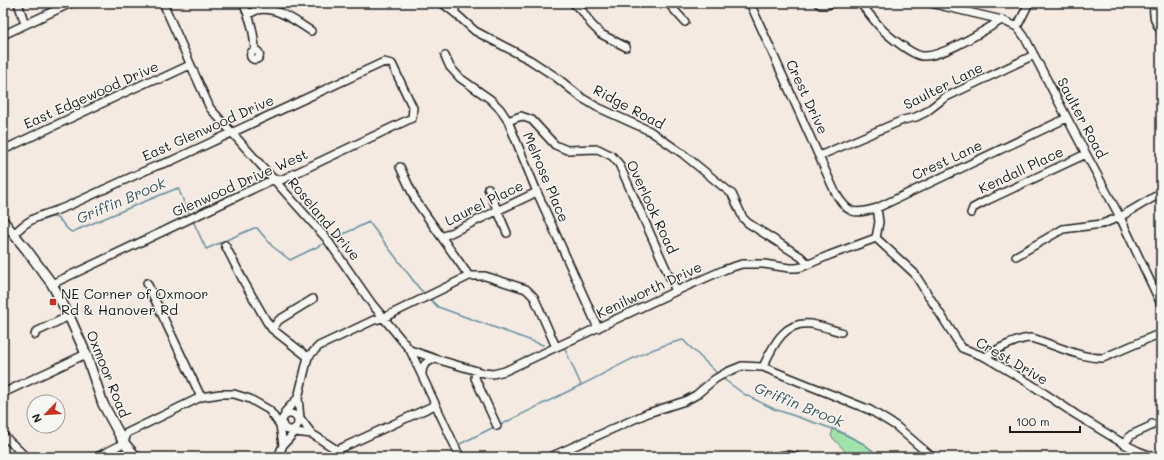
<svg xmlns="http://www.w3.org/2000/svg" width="1164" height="460" font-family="Mali,sans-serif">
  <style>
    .green { fill: #a1e2ab; stroke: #5e7f64 }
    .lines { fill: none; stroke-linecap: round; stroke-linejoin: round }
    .stream { stroke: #63909e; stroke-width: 1.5 }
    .minor-casing { stroke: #1c1c1c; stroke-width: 10 }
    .major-casing { stroke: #1c1c1c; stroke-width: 12 }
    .minor { stroke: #f6f6f2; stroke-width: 7 }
    .major { stroke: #f6f6f2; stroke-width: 9 }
    .poi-dot { fill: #c8321e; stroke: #f6f6f2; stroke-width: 1.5 }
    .labels { text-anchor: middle; stroke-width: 3; stroke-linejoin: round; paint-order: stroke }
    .street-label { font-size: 14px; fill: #1c1c1c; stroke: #f6f6f2 }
    .poi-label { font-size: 14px; fill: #1c1c1c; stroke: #f6f6f2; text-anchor: start }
    .water-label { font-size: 15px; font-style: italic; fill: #40565d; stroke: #f6f6f2 }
  </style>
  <rect width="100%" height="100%" fill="#f5eae2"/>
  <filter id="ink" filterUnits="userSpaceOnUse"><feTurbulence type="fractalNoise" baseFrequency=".025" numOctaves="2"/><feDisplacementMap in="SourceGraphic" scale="8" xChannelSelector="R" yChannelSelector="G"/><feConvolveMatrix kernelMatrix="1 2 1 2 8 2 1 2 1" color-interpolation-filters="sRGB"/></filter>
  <g filter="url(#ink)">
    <path class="green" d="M 833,429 L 864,444 L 879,457 L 840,457 L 846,452 L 831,436 Z"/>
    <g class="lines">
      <path class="stream" d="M 39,221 C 43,220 48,218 52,217 C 61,216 65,230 72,232 L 136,205 L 178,188 L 190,216
        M 193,221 L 206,249 L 254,228 L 257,228 L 272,246 L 290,260 L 323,244
        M 333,239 L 369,222 L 419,288 L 426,295
        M 428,297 L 438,307 L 543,345
        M 565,349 L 581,385 C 614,369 647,348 683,340 L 718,374
        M 722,378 L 744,394 L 774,409 L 839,431 L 864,444 L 881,457
        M 500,425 L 581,385
        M 460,444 L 494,427"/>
      <g class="minor-casing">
        <path id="minor" d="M 18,3 L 25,24
          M 163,3 L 210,108 L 326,238 L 372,304 L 410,350 L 460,457
          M 243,3 C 251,20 254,32 255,51
          M 442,3 L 455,13 L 475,31 L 530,60 L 556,77 L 582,98 L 597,107 L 650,131 L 683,154 L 732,194 L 743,218 L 748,223 L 801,257 L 808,264
          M 573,3 L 583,12 L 591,24 L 601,34 L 626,47
          M 668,3 L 685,22
          M 750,3 L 835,192 C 848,214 853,215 877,208 L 1067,118
          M 818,3 L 821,5 L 827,5 L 833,3
          M 860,3 C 867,11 873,19 880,27 C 887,35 912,55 922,56 C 942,58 984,30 1002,20
          M 930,3 L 1002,20 L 1017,27 L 1024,36 L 1086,154 L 1120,217 L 1161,304
          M 1154,3 C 1153,15 1154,21 1161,31
          M 455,13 L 455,3
          M 248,14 C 251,13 254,11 257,10 C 277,6 295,21 311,31
          M 1017,27 L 1029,3
          M 3,35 L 71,3
          M250.5 55a4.5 4.5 0 1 1 9 0a4.5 4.5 0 1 1-9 0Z
          M 445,56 L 450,67 L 460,78 L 490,99 L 500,109 L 508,121 L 537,192 L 598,328
          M 508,121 L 521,116 L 532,120 L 555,145 L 567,150 L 598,149 L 612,156 L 619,164 L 676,291
          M 3,150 L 128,91 L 152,80 L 160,79 L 190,65
          M 819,156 L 903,120 L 916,117 L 926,112 L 944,98 L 1034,55
          M 400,167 L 416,201 L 469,276 L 485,276 L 526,289 L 534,297 L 556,347
          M 488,188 L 507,233
          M 877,208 L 879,222 L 876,238 L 914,273 L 962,348 L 985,357 L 1029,383 L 1075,414 L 1124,444 L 1138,451 L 1154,457
          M 971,213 L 973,208 L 988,200 L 1086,154
          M 14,234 C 33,214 45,216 68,206 C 97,193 126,179 156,166 L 171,161 L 384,62 L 392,64 L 413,108 L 412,118 L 281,180 L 274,179 L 52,284
          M 442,237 L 537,192
          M 225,245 L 244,282 L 267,322 L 272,329 L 308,357
          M 1016,256 L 1063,229 L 1102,224 L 1120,217 L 1161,193
          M 147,283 L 201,397
          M 272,329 L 279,320 L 313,299
          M 35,335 L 36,332 L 69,316
          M 410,350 L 436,359 L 484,373 L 493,374 L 505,371 L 676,291 L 726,269 L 742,264 L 764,264 L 789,268 L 796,268 L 802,267 L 830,255 L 876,238
          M 985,357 C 995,350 1018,338 1031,338 C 1036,339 1043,342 1049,344 C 1066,350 1084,358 1103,358 L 1161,333
          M 763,367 C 774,343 786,318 816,325 C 825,327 833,330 841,332
          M 476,371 L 475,378 L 497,426
          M 422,375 C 422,364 426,362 435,359
          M 3,393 L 86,354
          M 285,412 L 298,398
          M282 422a8 8 0 1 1 16 0a8 8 0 1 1-16 0Z
          M 300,418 L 298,398 L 308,357 L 319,346 L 374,320 L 383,318 L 469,276
          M 300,418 L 312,434 L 337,450
          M 295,432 L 312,434
          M 3,435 L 26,457
          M 1124,444 L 1131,435 L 1151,426 L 1152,424
          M 337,450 L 435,405
          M 97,457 L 124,443 L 127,433 L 201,397 L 220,394 L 234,394 L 250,399 L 269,410 L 280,425 L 283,445
          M 278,457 L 283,445 L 295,432
          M 550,457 L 648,413 L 685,401 L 696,395 L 715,379 L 727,372 L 742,366 L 763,367 L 870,410 L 896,426 L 932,457
          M 776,457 C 782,454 791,455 797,457"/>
      </g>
      <g class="major-casing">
        <path id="major" d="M 3,221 L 26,249 L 52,284 L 69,316 L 86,354 L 103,404 L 124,443 L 136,457"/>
      </g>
      <use href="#minor" class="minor"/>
      <use href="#major" class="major"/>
    </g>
  </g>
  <rect class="poi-dot" x="49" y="298" width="8" height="8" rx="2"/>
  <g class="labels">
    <g class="street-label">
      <text transform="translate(943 86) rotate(-27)" y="5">Saulter Lane</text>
      <text transform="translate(91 95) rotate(-24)" y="5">East Edgewood Drive</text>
      <text transform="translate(807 97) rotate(65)" y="5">Crest Drive</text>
      <text transform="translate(629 107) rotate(28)" y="5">Ridge Road</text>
      <text transform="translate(1082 118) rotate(62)" y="5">Saulter Road</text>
      <text transform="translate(208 128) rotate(-24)" y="5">East Glenwood Drive</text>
      <text transform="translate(947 160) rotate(-25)" y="5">Crest Lane</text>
      <text transform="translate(1021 170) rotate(-25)" y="5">Kendall Place</text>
      <text transform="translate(546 177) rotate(67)" y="5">Melrose Place</text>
      <text transform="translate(240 183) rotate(-24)" y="5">Glenwood Drive West</text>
      <text transform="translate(484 203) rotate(-26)" y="5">Laurel Place</text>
      <text transform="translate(652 207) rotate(65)" y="5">Overlook Road</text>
      <text transform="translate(324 219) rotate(50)" y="5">Roseland Drive</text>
      <text transform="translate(649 290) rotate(-25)" y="5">Kenilworth Drive</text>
      <text transform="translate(1012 361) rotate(30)" y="5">Crest Drive</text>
      <text transform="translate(108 374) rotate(68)" y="5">Oxmoor Road</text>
    </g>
    <g class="poi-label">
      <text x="61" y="299">NE Corner of Oxmoor<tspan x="61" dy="16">Rd &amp; Hanover Rd</tspan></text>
    </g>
    <g class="water-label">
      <text transform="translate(121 201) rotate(-23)" y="5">Griffin Brook</text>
      <text transform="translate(799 405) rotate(22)" y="5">Griffin Brook</text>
    </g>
  </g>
  <rect width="1164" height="460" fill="none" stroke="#f6f6f2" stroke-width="16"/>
  <rect x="8" y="8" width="1148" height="444" fill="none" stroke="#1c1c1c" stroke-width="1.5" filter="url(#ink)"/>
  <g transform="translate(46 414) rotate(245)"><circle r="19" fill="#f6f6f2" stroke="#9f9f9c"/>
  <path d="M0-3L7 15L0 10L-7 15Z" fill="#c8321e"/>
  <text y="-6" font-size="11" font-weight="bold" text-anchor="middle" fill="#1c1c1c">N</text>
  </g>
  <path d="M1010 426v6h70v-6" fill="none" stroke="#1c1c1c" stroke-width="2"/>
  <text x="1016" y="426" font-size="12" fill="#1c1c1c" stroke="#f6f6f2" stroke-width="3" paint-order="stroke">100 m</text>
</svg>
